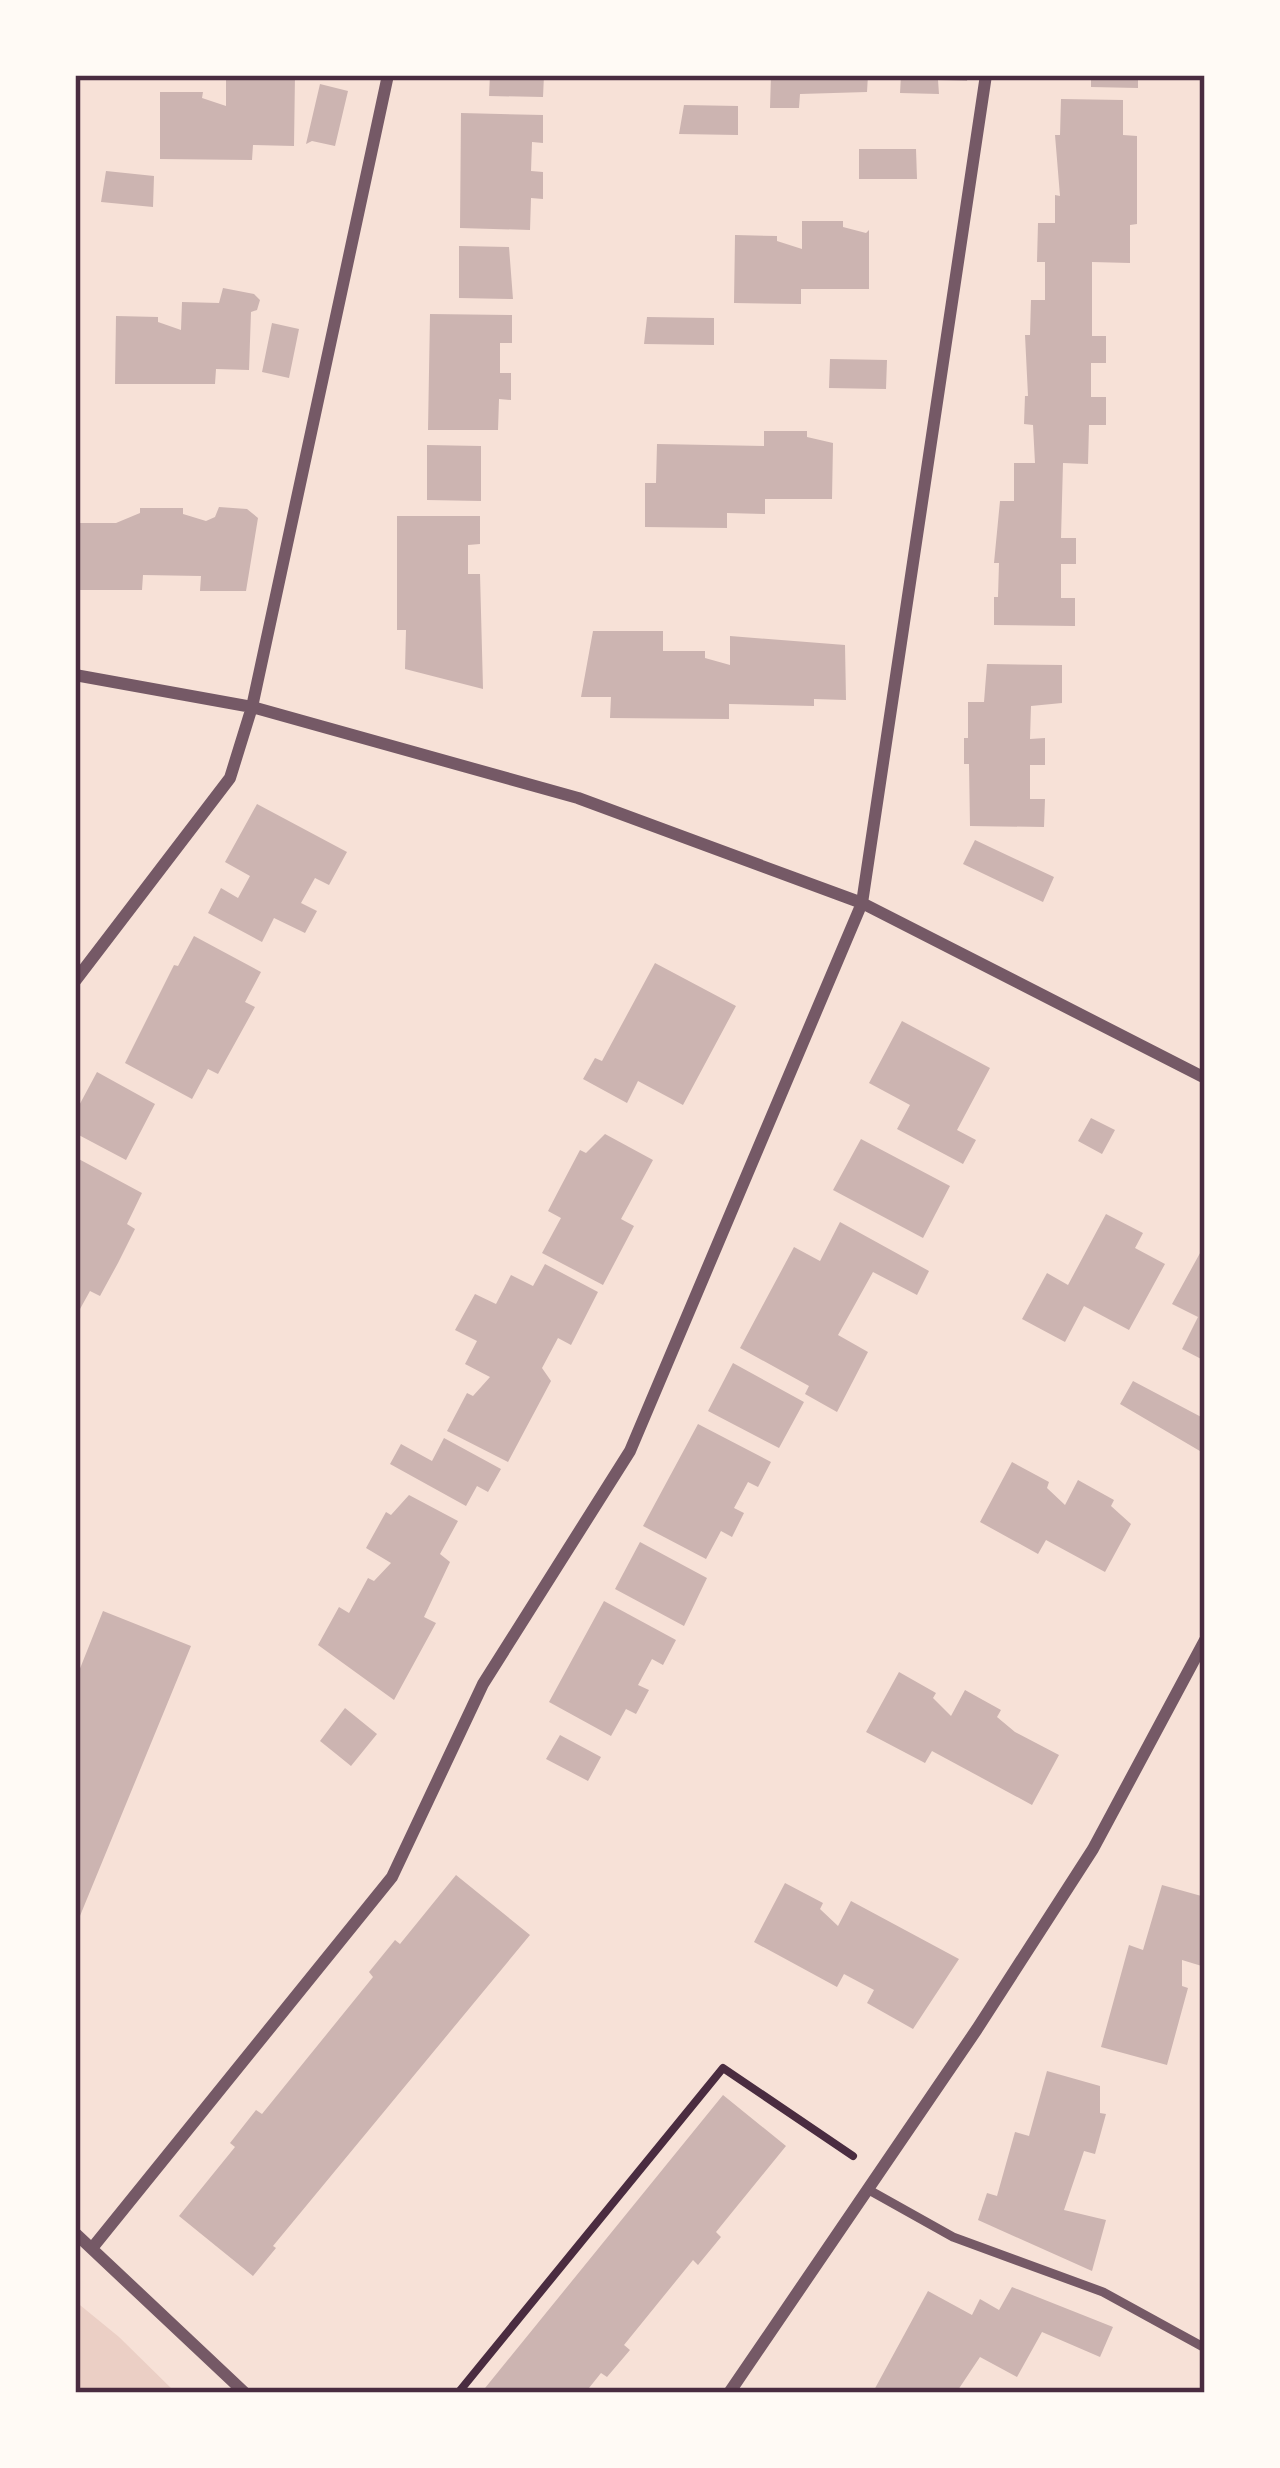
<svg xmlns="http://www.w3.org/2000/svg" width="1280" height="2468" font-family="'Public Sans',sans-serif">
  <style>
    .green { fill: #ebcfc5 }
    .building { fill: #ccb4b1 }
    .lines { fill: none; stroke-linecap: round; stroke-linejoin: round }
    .path { stroke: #4a2c40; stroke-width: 8 }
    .service { stroke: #755966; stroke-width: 9 }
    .minor { stroke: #755966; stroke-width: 12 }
    .neatline { fill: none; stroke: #4a2c40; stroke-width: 4.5 }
  </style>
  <rect width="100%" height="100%" fill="#f7e1d7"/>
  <path class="green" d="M 75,2301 L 119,2337 L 176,2393 L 75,2393 Z"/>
  <path class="building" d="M 265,75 L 295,75 L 294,146 L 253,145 L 252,160 L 160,159 L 160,92 L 203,92 L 202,98 L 226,106 L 226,78 L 265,79 Z
    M 490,75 L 544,75 L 543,97 L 489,96 Z
    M 771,75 L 868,75 L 867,92 L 800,94 L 799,108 L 770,108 Z
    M 901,75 L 968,75 L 967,81 L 938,80 L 939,94 L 900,93 Z
    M 1091,75 L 1138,75 L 1138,88 L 1091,87 Z
    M 320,84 L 348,91 L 335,146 L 312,141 L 306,144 Z
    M 1061,99 L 1123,100 L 1123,135 L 1137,136 L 1137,224 L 1130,225 L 1130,263 L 1092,262 L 1092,336 L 1106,336 L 1106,363 L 1091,363 L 1091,397 L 1106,397 L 1106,425 L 1089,425 L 1088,464 L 1063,463 L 1061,538 L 1076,538 L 1076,564 L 1061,564 L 1061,598 L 1075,598 L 1075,626 L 994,625 L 994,597 L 998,597 L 999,563 L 994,563 L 1000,501 L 1014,501 L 1014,463 L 1035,463 L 1033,425 L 1024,424 L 1025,396 L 1028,396 L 1025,335 L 1030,335 L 1031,300 L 1045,300 L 1045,262 L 1037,262 L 1038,223 L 1055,223 L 1055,195 L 1060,196 L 1055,135 L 1060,135 Z
    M 684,105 L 738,106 L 738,135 L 679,134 Z
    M 461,113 L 543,115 L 543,143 L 532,142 L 531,171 L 543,172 L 543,199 L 531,198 L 530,230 L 460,228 Z
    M 859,149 L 916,149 L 917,179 L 859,179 Z
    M 106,171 L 154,176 L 153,207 L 101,202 Z
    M 802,221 L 843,221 L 843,227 L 866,233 L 869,230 L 869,289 L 801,289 L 801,304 L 734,303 L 735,235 L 777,236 L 777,241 L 802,249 Z
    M 459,246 L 509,247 L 513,299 L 459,298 Z
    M 223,288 L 254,294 L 260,300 L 257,310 L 251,312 L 249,370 L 216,369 L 215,384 L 115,384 L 116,316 L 158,317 L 158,322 L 181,330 L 182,302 L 219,303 Z
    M 430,314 L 512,315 L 512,343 L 500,343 L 500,373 L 511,373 L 511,400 L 499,399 L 498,430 L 428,430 Z
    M 647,317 L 714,318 L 714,345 L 644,344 Z
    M 272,323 L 299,329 L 289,378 L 262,372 Z
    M 830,359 L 887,360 L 886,389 L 829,388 Z
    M 764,431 L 807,431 L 807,437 L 833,443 L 832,499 L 765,499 L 765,514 L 727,513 L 727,528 L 645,527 L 645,483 L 656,483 L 657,444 L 764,446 Z
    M 427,445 L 481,446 L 481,501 L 427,500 Z
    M 219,507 L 247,509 L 258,518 L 246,591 L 200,591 L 201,576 L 143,575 L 142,590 L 75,590 L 75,523 L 116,523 L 140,513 L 140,508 L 183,508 L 183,514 L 206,521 L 215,517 Z
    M 397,516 L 480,516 L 480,544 L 468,545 L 468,574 L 480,574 L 483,689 L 405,669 L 406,630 L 397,630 Z
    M 593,631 L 663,631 L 663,651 L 705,651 L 705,658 L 730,665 L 730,636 L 845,645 L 846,700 L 814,699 L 814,706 L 729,704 L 729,719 L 610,718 L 611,697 L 581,697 Z
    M 987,664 L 1062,665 L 1062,703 L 1031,706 L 1030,739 L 1045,738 L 1045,765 L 1030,765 L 1030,799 L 1045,799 L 1044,827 L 970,826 L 969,764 L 964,764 L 964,738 L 968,738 L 968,702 L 984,702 Z
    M 257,804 L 347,852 L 329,885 L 315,878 L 301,903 L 317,911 L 305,933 L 274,918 L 262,942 L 208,913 L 221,888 L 238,898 L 250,876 L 225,862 Z
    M 975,840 L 1054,877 L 1043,902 L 963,864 Z
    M 194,936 L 261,972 L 245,1002 L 255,1007 L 218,1074 L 208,1069 L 192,1099 L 125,1063 L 174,965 L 178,966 Z
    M 655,963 L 736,1006 L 683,1105 L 638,1081 L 627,1103 L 583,1079 L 595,1058 L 602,1061 Z
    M 902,1021 L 990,1068 L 957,1130 L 976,1140 L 963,1164 L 897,1129 L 910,1105 L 869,1083 Z
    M 97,1072 L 155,1104 L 126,1160 L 75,1133 L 75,1113 Z
    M 1091,1118 L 1115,1130 L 1102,1154 L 1078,1141 Z
    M 605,1134 L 653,1160 L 621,1219 L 634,1226 L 603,1285 L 542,1253 L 561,1218 L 548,1211 L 561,1186 L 580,1150 L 586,1153 Z
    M 861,1139 L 950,1186 L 923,1238 L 833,1190 Z
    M 75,1157 L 142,1193 L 127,1224 L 135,1229 L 118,1263 L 100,1296 L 90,1291 L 75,1318 Z
    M 1106,1214 L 1143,1233 L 1135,1248 L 1165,1264 L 1129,1330 L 1084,1306 L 1065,1342 L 1022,1319 L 1047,1273 L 1068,1285 Z
    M 840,1222 L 929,1271 L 917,1295 L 873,1272 L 838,1335 L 868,1352 L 837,1412 L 805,1394 L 809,1386 L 740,1348 L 794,1247 L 820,1261 Z
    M 1205,1244 L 1205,1361 L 1182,1349 L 1198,1317 L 1172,1304 Z
    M 545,1264 L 598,1292 L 571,1345 L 558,1338 L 542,1368 L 551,1381 L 508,1462 L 447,1431 L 467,1393 L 473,1396 L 490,1377 L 465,1364 L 477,1341 L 455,1330 L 475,1294 L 496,1304 L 511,1275 L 533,1286 Z
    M 733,1363 L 804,1402 L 779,1448 L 708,1411 Z
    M 1133,1381 L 1205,1419 L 1205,1454 L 1120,1404 Z
    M 698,1424 L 771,1462 L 758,1487 L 748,1482 L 734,1508 L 744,1513 L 732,1537 L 721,1531 L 706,1559 L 643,1526 Z
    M 444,1438 L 501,1469 L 488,1492 L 477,1486 L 466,1506 L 390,1464 L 401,1444 L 432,1461 Z
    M 1012,1462 L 1049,1482 L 1047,1488 L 1065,1505 L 1078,1480 L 1114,1500 L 1111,1506 L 1131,1524 L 1105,1572 L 1046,1540 L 1038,1554 L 980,1522 Z
    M 409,1495 L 458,1521 L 440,1554 L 450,1562 L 424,1617 L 436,1623 L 394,1700 L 318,1645 L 339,1607 L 349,1613 L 368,1578 L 374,1581 L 391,1563 L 366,1548 L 386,1512 L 391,1515 Z
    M 640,1542 L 707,1578 L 684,1626 L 615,1589 Z
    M 604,1601 L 676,1640 L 663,1665 L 652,1659 L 638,1685 L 649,1690 L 636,1714 L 626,1709 L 611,1736 L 549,1702 Z
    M 103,1611 L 191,1646 L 75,1928 L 75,1681 Z
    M 899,1672 L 936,1693 L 933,1698 L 951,1716 L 965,1690 L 1001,1710 L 997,1717 L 1015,1732 L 1059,1755 L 1032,1805 L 932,1751 L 925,1763 L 866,1732 Z
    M 345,1708 L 377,1734 L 351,1766 L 320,1741 Z
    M 560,1735 L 601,1757 L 588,1781 L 546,1759 Z
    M 456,1875 L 530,1935 L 273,2246 L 276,2248 L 253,2276 L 179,2216 L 235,2147 L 230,2143 L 256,2110 L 262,2114 L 373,1977 L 369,1972 L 395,1940 L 400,1944 Z
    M 785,1883 L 823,1903 L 820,1909 L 838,1926 L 851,1901 L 959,1959 L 913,2029 L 867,2003 L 874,1990 L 844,1974 L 837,1987 L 754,1942 Z
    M 1162,1885 L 1205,1897 L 1205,1967 L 1182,1960 L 1182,1986 L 1188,1988 L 1167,2065 L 1101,2047 L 1129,1945 L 1143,1950 Z
    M 1047,2071 L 1100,2086 L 1100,2113 L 1106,2114 L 1095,2154 L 1084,2151 L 1064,2210 L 1106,2220 L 1092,2271 L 978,2220 L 987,2193 L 997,2196 L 1015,2132 L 1029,2136 Z
    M 723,2095 L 786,2146 L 716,2232 L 721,2237 L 698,2265 L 693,2260 L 624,2345 L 630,2350 L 607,2377 L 601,2373 L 585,2393 L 481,2393 Z
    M 1012,2287 L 1113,2327 L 1100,2357 L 1042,2332 L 1017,2377 L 980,2357 L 956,2393 L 873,2392 L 928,2291 L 972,2315 L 980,2299 L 999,2310 Z"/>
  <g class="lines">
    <path class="path" d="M 458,2393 L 723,2068 L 853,2156"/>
    <path class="service" d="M 869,2190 L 953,2237 L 1103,2292 L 1205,2348"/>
    <path class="minor" d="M 75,675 L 252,707 L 578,798 L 862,903 L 1205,1078
      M 75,981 L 230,778 L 252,707 L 388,75
      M 75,2233 L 245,2393
      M 93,2247 L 392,1877 L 483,1684 L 630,1451 L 862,903 L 986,75
      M 729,2393 L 977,2029 L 1093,1849 L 1205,1640"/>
  </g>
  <rect width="1280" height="2468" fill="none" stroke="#fffaf5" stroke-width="156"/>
  <rect x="78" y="78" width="1124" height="2312" class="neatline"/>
</svg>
